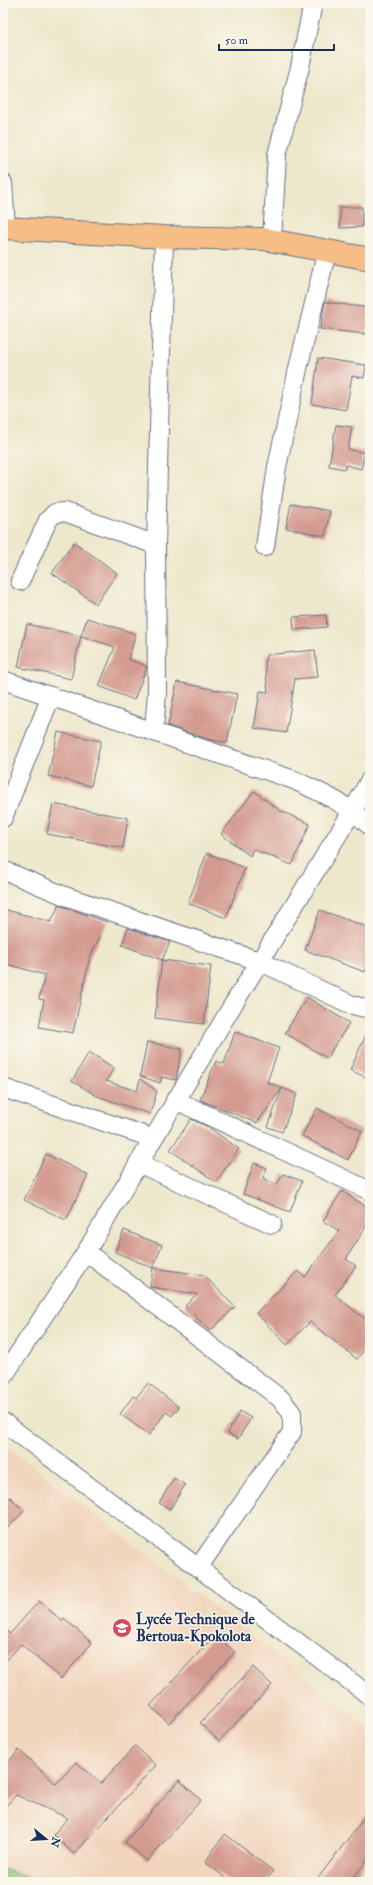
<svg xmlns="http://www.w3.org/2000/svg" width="373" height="1885" font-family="'IM FELL Double Pica',serif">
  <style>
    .built { fill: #f1d5bd }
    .green { fill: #8eca80; stroke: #547c6f }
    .building { fill: #d39a8f }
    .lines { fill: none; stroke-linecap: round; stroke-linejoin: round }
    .minor-casing { stroke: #646f84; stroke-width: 20 }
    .major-casing { stroke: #646f84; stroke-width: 24 }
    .minor { stroke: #fff; stroke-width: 18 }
    .major { stroke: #f6be86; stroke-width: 22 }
    .labels { text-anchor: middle; stroke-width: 3; stroke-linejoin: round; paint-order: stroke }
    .poi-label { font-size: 15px; font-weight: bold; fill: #1b2f5e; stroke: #fbf7ec; text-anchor: start }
  </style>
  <rect width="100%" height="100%" fill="#fbf7ec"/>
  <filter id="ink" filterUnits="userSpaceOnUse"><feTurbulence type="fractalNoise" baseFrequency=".025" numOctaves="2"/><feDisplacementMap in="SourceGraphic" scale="8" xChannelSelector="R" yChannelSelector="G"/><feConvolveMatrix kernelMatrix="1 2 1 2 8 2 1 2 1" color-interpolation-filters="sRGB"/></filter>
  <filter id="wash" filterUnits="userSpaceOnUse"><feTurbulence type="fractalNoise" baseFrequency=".012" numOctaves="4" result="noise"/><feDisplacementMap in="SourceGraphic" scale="16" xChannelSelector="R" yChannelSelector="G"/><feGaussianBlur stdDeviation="0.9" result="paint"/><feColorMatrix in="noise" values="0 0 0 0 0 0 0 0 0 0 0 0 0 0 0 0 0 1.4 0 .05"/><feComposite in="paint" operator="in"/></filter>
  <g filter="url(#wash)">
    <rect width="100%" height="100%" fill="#ede7cb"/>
    <path class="built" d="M 3,1443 L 327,1694 L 370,1730 L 370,1868 L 360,1882 L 3,1882 Z"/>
    <path class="green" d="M 3,1869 L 45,1882 L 3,1882 Z"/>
    <g id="blocks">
      <path class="building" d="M 340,207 L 362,207 L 362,227 L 340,228 Z
        M 325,302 L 370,308 L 367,334 L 320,329 Z
        M 318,358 L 366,365 L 364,378 L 352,376 L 346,410 L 312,404 Z
        M 336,425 L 352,427 L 348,449 L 365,453 L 361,469 L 346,465 L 345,469 L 329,466 Z
        M 291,504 L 330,511 L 325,536 L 286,528 Z
        M 74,542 L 117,573 L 96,604 L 52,573 Z
        M 326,615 L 327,627 L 294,630 L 293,617 Z
        M 87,618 L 136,634 L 128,659 L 146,666 L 146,669 L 134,700 L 99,686 L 115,647 L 81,636 Z
        M 27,624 L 81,636 L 71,679 L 18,667 Z
        M 315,650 L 318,677 L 295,679 L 286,733 L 254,728 L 260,691 L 268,692 L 265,663 L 266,655 Z
        M 177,682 L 237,694 L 227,743 L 207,739 L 168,726 Z
        M 58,732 L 101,741 L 91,786 L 48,776 Z
        M 254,791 L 279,810 L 310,824 L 292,865 L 253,849 L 250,856 L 221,834 Z
        M 53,804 L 128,818 L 123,848 L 47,834 Z
        M 207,853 L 245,868 L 226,918 L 188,903 Z
        M 59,905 L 107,922 L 90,957 L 73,1033 L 39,1027 L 44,1000 L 39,999 L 45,975 L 3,963 L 3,909 L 51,922 Z
        M 320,910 L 370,928 L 370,959 L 365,972 L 305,950 Z
        M 128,928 L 170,942 L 162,960 L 122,945 Z
        M 162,960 L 211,966 L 204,1024 L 155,1018 Z
        M 307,997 L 349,1023 L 327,1058 L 285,1033 Z
        M 370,1026 L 370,1079 L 350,1070 Z
        M 235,1032 L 279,1048 L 267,1082 L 282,1088 L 257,1123 L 200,1100 L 216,1061 L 224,1064 Z
        M 147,1042 L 182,1049 L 176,1080 L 162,1077 L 160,1083 L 140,1076 Z
        M 89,1052 L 114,1068 L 106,1081 L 137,1091 L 140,1079 L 157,1091 L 150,1114 L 97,1096 L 72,1081 Z
        M 282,1088 L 297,1094 L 282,1132 L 268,1127 Z
        M 317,1108 L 362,1131 L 348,1160 L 302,1136 Z
        M 191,1119 L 208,1127 L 239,1149 L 216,1182 L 170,1150 Z
        M 46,1154 L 88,1175 L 66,1220 L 24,1200 Z
        M 254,1163 L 267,1168 L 263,1178 L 277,1185 L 283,1174 L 302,1181 L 290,1212 L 243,1194 Z
        M 342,1191 L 370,1209 L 370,1220 L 346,1259 L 356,1266 L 335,1295 L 370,1323 L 370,1342 L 357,1359 L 310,1322 L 287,1345 L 256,1313 L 298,1271 L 305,1277 L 339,1231 L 323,1221 Z
        M 124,1230 L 162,1245 L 153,1268 L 115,1252 Z
        M 153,1268 L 204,1275 L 235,1307 L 210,1331 L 185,1306 L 197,1294 L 150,1287 Z
        M 148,1383 L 179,1407 L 172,1416 L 166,1412 L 149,1435 L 120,1414 L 133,1396 L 136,1398 Z
        M 240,1411 L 251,1418 L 238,1439 L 227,1433 Z
        M 174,1478 L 185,1485 L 170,1509 L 159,1503 Z
        M 10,1497 L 24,1511 L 3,1533 L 3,1505 Z
        M 39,1601 L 62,1621 L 64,1618 L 92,1643 L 61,1679 L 21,1644 L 3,1664 L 3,1628 L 10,1634 Z
        M 216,1634 L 235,1652 L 169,1723 L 150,1706 Z
        M 253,1667 L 272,1685 L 219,1741 L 200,1723 Z
        M 135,1746 L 156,1765 L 74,1854 L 53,1835 L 68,1818 L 16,1795 L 3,1809 L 3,1768 L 19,1750 L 56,1784 L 76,1762 L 101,1783 Z
        M 179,1780 L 201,1800 L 147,1861 L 125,1842 Z
        M 370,1810 L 370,1856 L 350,1882 L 315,1882 Z
        M 225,1834 L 273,1871 L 265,1882 L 231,1882 L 205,1862 Z"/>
    </g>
  </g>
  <g filter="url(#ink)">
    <use href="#blocks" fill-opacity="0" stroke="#646f84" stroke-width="1"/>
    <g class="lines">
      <g class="minor-casing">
        <path id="minor" d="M 3,183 L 6,228
          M 272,240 L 277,155 L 300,67 L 313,3
          M 265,547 L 277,467 L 299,364 L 327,251
          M 20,581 L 48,520 L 55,513 L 65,512 L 156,545
          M 3,680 L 294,780 C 324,794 345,803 370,826
          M 154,731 L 157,692 L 156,545 L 164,237
          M 3,818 L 51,696
          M 3,870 L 65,896 L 259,961 L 352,1005 L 370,1009
          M 3,1088 L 152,1138
          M 175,1100 L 370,1191
          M 138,1163 L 272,1224
          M 86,1252 L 281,1399 L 292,1413 L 292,1432 L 198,1568
          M 3,1377 L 86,1252 L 228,1013 L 353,810 L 370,780
          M 3,1422 L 370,1696"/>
      </g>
      <g class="major-casing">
        <path id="major" d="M 3,228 L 164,237 L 264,239 L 370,259"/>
      </g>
      <use href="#minor" class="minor"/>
      <use href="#major" class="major"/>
    </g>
  </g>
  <defs>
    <g id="school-disc" transform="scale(1)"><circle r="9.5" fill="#d1495b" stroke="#fbf7ec"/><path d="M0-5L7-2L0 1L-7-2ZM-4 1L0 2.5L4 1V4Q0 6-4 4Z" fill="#fff"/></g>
  </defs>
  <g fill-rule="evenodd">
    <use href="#school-disc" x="122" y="1628"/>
  </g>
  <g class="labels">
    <g class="poi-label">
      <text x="136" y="1624">Lycée Technique de<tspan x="136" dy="17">Bertoua-Kpokolota</tspan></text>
    </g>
  </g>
  <rect width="373" height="1885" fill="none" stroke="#fbf7ec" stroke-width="16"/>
  <g transform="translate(46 1839) rotate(108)" stroke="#fbf7ec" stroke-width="3" paint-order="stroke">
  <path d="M0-3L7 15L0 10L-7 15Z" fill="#1b2f5e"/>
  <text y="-6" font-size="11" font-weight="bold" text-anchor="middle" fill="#1b2f5e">N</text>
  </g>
  <path d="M219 44v6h115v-6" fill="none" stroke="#1b2f5e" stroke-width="2"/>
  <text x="225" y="44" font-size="12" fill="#1b2f5e" stroke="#fbf7ec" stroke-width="3" paint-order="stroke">50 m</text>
</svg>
